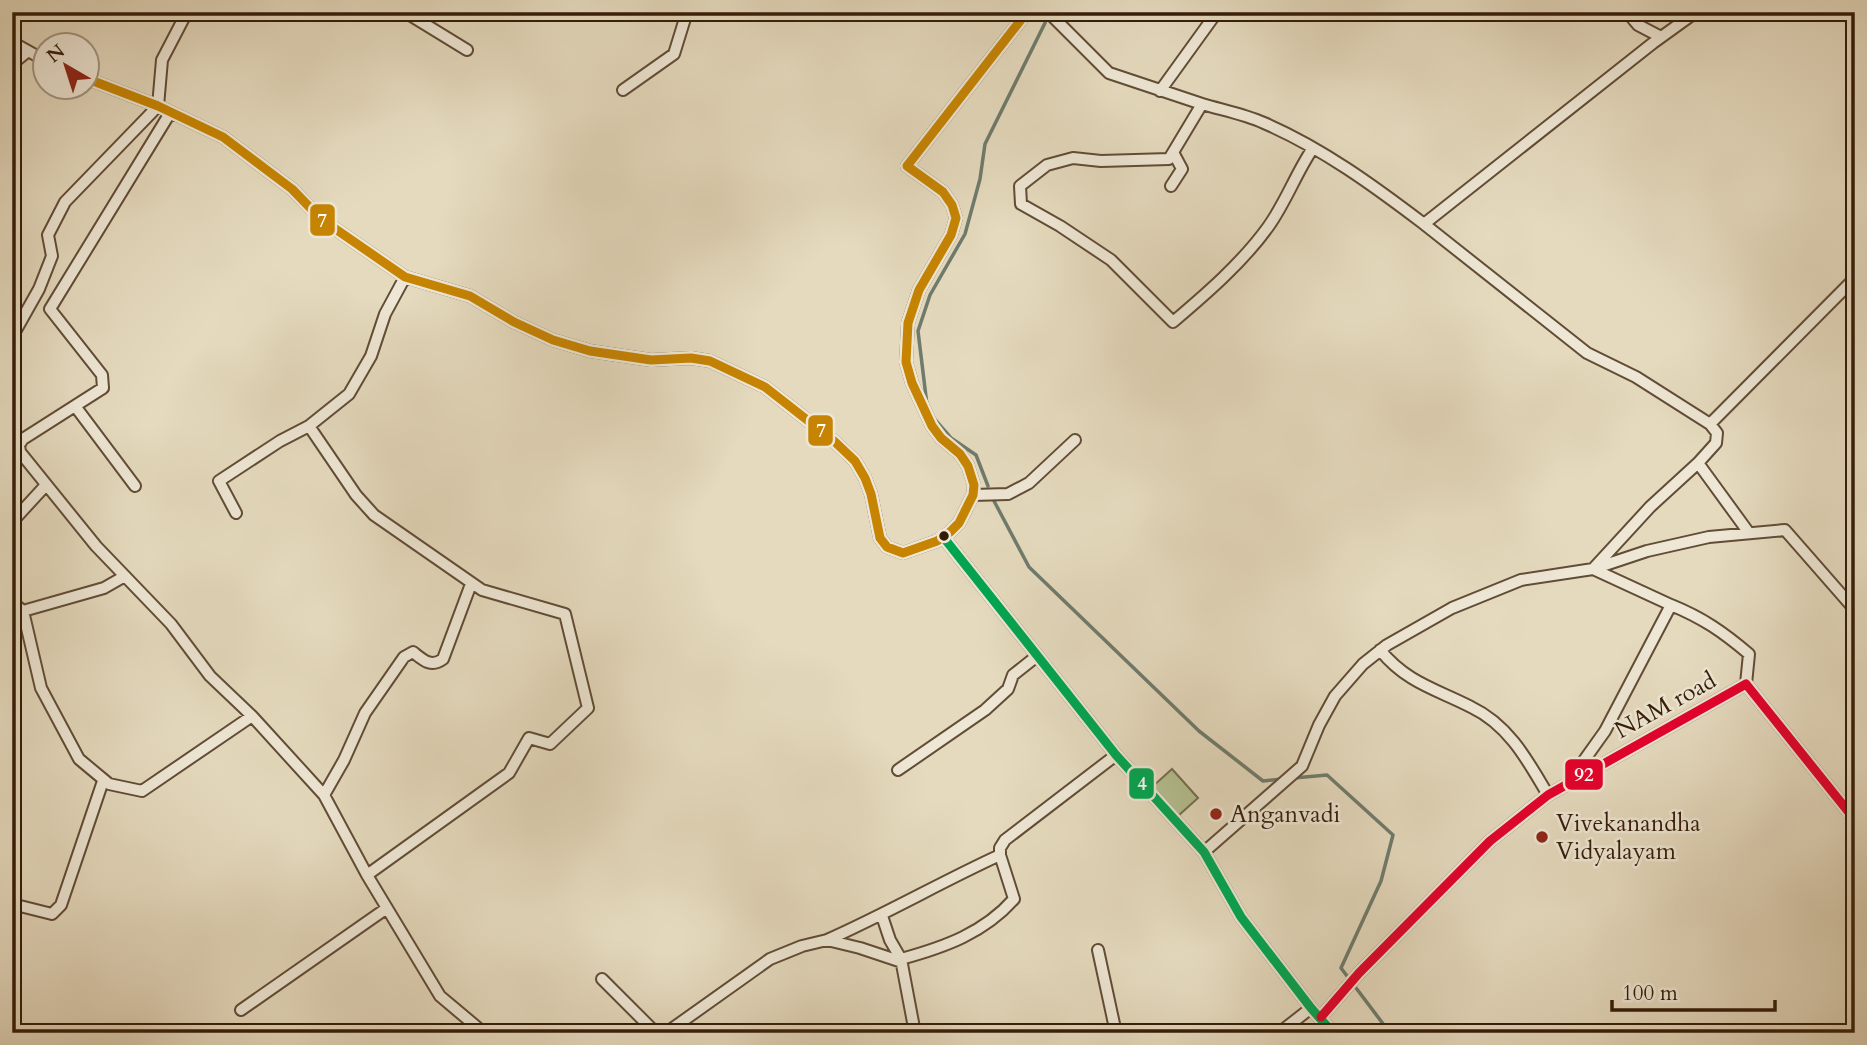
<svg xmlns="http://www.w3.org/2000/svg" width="1867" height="1045" font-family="Cardo,serif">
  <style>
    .green { fill: #b5c091; stroke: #756e4d; stroke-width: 2 }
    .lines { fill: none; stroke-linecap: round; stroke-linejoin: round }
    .stream { stroke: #6f7b6d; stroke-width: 3.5 }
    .minor-casing { stroke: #614c36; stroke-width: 14 }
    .minor { stroke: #eee7d5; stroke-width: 10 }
    .bus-1-casing { stroke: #eee7d5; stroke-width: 14 }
    .bus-2-casing { stroke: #eee7d5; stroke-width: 14 }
    .bus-3-casing { stroke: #eee7d5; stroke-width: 14 }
    .bus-1 { stroke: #00a651; stroke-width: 9 }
    .bus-2 { stroke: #c68402; stroke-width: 9 }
    .bus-3 { stroke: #e4002b; stroke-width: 9 }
    .bus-dot { fill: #351c09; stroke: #eee7d5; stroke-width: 2.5 }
    .poi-dot { fill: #8f2418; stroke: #eee7d5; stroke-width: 2.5 }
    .labels { text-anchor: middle; stroke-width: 5; stroke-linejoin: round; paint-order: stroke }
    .street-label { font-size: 24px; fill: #351c09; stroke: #eee7d5 }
    .poi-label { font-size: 24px; fill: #351c09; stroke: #eee7d5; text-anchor: start }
    .line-badge { stroke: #eee7d5; stroke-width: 2.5 }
    .badge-label { font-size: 19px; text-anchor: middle; font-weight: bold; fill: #fff }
  </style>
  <rect width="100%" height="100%" fill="#e5dabe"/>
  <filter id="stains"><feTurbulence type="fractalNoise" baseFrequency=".00286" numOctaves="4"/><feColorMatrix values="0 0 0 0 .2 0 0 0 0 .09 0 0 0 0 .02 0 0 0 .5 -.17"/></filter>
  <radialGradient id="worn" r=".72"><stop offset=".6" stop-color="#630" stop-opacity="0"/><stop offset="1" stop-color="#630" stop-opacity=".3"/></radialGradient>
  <path class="green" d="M 1172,769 L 1198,798 L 1178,816 L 1152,787 Z"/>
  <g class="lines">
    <path class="stream" d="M 927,405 L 918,331 L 930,295 L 965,234 L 980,179 L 985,144 L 1045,23
      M 931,415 L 951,438 L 976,455 L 988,486
      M 994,501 L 1029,567 L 1199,731 L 1263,781 L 1282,779
      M 1294,778 L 1327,775 L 1393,835 L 1381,881 L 1341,968 L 1390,1033"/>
    <g class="minor-casing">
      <path id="minor" d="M 405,12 L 467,50
        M 1048,12 L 1109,73 L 1202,104
        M 1202,12 L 1212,19 L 1217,12
        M 1627,12 L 1638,25 L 1661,37
        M 12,42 L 46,61
        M 12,64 L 28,51
        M 88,79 L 158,106 L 223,137 L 292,189 L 321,219 L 405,277 L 470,296 L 514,322 L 553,340 L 590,351 L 651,360 L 691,358 L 710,361 L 765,387 L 834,441 L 855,461 L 865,478 L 871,494 L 880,538 L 887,547 L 903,553 L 937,541 L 950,532 L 959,523 L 973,495 L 974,485 L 968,466 L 960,454 L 941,438 L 932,426 L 912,383 L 906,362 L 908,323 L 919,290 L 951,235 L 956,218 L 952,205 L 943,192 L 907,166 L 1027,12
        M 623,90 L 674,54 L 687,12
        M 1160,91 L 1212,19
        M 170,113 L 50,309 L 102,375 L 103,388 L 23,439 L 19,445 L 20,452 L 96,546 L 171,624 L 210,676 L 252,716 L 324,795 L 367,875 L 440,996 L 484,1033
        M 1313,148 C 1296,173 1286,202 1268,227 C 1242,263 1206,294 1173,322 L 1111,260 L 1060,226 L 1021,204 L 1020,186 L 1047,165 L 1073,158 L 1101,161 L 1169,159 L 1202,104 C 1222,110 1244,114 1264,123 C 1322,148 1374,186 1424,224 L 1653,43 L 1696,12
        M 1171,186 L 1182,169 L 1174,154
        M 1424,224 L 1587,353 L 1636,377 L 1710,424 L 1717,433 L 1716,443 L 1698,463 L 1749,533
        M 12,337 L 39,289 L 52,256 L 48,235 L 65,202 L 158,106 L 162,60 L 187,12
        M 75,406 L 135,486
        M 1710,424 L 1855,278
        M 309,426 L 356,495 L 374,515 L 482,590 L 565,614 L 588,708 L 550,744 L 529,738 L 509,773 L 367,875
        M 973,495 L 1008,494 L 1029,483 L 1075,440
        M 236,513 L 219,481 L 280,441 L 309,426 L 349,394 L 371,356 L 385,314 L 405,277
        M 12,522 L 46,485
        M 944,538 L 1116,755 L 1204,852 L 1241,917 L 1311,1008 L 1333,1033
        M 12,602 L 23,611 L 41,688 L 79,759 L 109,784 L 142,791 L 252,716
        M 1671,605 C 1703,618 1723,632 1749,654 L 1746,684
        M 23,611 L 104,588 L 125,576
        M 1380,650 C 1407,683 1436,689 1471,707 C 1509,725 1528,761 1548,795
        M 898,770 L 985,710 L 1008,689 L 1013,675 L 1037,656
        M 1570,780 L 1605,731 L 1671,605 L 1593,569 L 1650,507 L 1698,463
        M 324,795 L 344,760 L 365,713 L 404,657 L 413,652 C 423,660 431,668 443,659 L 471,584
        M 1204,852 L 1302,766 L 1319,725 L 1335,696 L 1363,664 L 1387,645 L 1452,608 L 1521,580 L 1593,569 L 1647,551 L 1709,537 L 1785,530 L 1855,610
        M 12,904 L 52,914 L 61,905 L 103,781
        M 882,916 L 890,940 L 901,959
        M 827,940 C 886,914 941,882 1000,855
        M 1098,950 L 1116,1033
        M 602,979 L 656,1033
        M 241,1010 L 387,908
        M 1321,1017 L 1359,973 L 1490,841 L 1548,795 L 1746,684 L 1855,820
        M 666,1033 L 770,959 L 802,946 L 827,940 L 860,948 L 902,962
        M 915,1033 L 901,959 C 945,947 984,933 1014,899 L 1000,855 L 1000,848 L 1005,840 L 1116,755
        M 1279,1033 L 1311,1008"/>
    </g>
    <use href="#minor" class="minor"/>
    <g class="bus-1-casing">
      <path id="bus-1" d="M 944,538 L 1116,755 L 1204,852 L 1241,917 L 1311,1008 L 1333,1033"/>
    </g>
    <g class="bus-2-casing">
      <path id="bus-2" d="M 88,79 L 158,106 L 223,137 L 292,189 L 321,219 L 405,277 L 470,296 L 514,322 L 553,340 L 590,351 L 651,360 L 691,358 L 710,361 L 765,387 L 834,441 L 855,461 L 865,478 L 871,494 L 880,538 L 887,547 L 903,553 L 937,541 L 950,532 L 959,523 L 973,495 L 974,485 L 968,466 L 960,454 L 941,438 L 932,426 L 912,383 L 906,362 L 908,323 L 919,290 L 951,235 L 956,218 L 952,205 L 943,192 L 907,166 L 1027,12"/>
    </g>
    <g class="bus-3-casing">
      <path id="bus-3" d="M 1321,1017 L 1359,973 L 1490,841 L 1548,795 L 1746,684 L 1855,820"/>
    </g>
    <use href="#bus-1" class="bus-1"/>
    <use href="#bus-2" class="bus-2"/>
    <use href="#bus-3" class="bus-3"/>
  </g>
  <circle class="bus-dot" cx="944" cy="536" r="6"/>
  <g class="poi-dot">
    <circle cx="1216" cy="814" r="7"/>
    <circle cx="1542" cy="837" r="7"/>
  </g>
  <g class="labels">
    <g class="street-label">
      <text transform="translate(1665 705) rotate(-29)" y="8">NAM road</text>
    </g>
    <g class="poi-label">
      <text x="1230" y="822">Anganvadi</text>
      <text x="1556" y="831">Vivekanandha<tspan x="1556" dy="28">Vidyalayam</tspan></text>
    </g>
  </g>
  <g class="line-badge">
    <rect x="309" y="203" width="27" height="34" rx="7" fill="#c68402"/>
    <rect x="807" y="414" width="27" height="33" rx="7" fill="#c68402"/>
    <rect x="1564" y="758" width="40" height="33" rx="7" fill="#e4002b"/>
    <rect x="1128" y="767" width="27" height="33" rx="7" fill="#00a651"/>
  </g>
  <g class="badge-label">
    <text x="322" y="227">7</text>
    <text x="821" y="437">7</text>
    <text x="1584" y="781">92</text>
    <text x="1142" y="790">4</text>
  </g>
  <rect width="1867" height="1045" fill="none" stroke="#e5dabe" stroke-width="42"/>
  <rect x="14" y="14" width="1839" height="1017" fill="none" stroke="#351c09" stroke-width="3.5"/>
  <rect x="21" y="21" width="1825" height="1003" fill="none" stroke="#351c09" stroke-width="2"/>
  <g transform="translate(66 66) rotate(321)"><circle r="33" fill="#eee7d5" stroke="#a49683" stroke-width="2"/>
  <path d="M0-5L12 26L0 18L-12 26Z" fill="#8f2418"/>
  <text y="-10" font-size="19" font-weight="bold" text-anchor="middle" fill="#351c09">N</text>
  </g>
  <path d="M1612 1000v10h163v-10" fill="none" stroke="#351c09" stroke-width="3.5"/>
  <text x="1622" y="1000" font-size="21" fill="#351c09" stroke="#eee7d5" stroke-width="5" paint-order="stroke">100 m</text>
  <rect width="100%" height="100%" filter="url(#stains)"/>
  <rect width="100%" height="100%" fill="url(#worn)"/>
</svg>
